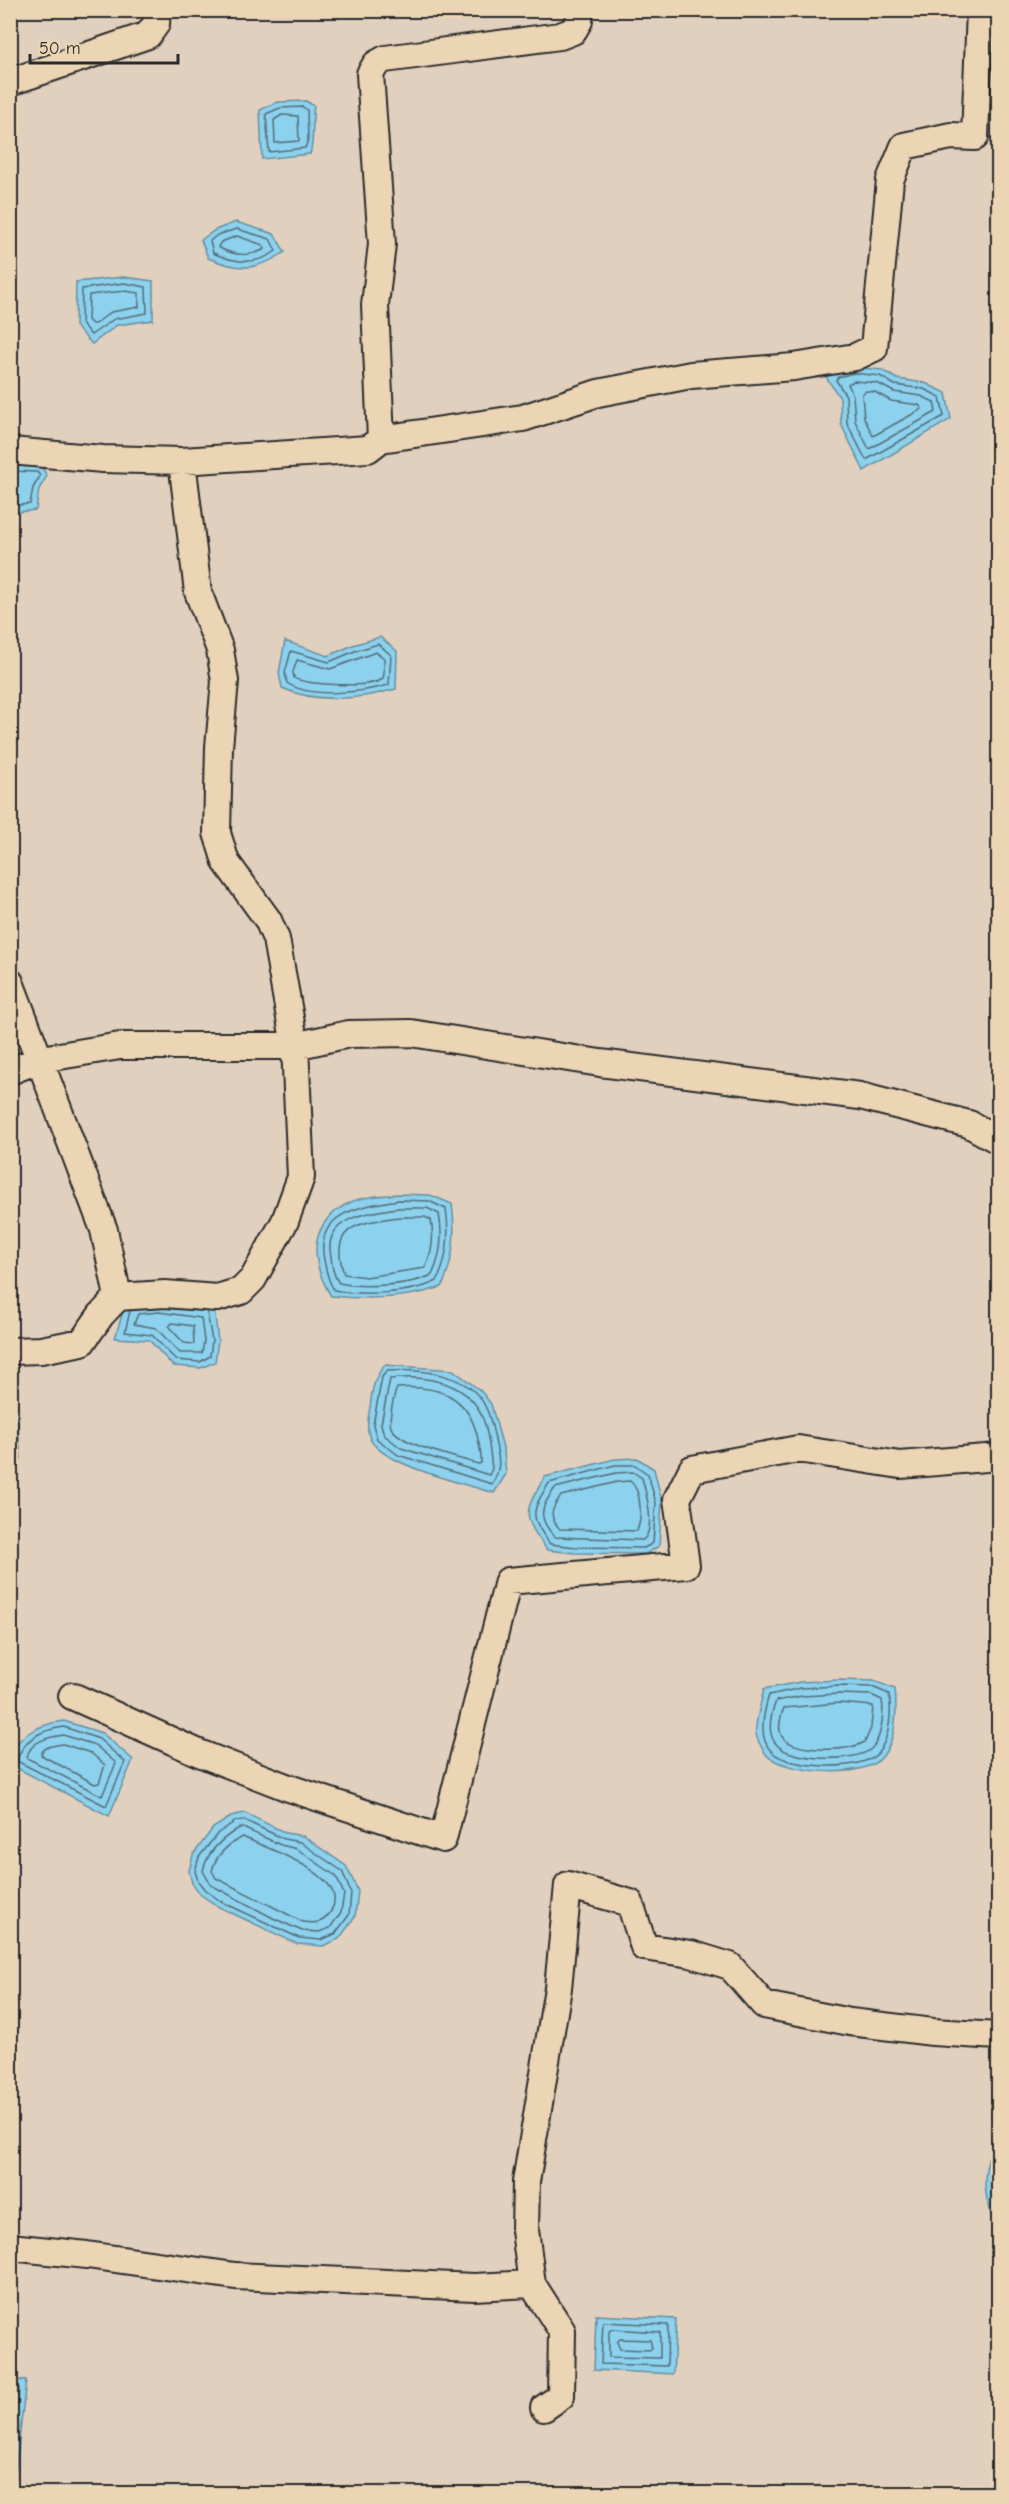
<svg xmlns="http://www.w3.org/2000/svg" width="1009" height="2504" font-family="'Comic Neue',sans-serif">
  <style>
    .water { fill: #8cd1ed; stroke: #658f9f; stroke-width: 1.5 }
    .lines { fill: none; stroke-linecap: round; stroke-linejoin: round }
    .shore { stroke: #526d79; stroke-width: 1.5 }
    .minor-casing { stroke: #2b2b2b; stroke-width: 30 }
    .minor { stroke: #ebd5b4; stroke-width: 26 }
  </style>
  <rect width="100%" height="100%" fill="#e2d0bf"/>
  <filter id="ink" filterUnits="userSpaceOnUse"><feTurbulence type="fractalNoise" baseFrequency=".0167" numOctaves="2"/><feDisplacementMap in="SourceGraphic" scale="12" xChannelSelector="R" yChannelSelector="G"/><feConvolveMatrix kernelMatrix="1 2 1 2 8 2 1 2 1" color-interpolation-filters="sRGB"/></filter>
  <g filter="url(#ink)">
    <path class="water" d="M 306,101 L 314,106 C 311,123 315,138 310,154 L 262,159 L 260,110 L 278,102 Z
      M 236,222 L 274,234 L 285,252 C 257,271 240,271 208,258 L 201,240 L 215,230 Z
      M 124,277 L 153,281 L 153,320 L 117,325 L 92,344 L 75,326 L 76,282 Z
      M 853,367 L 882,370 L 897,379 L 925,383 L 946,393 L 951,419 L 864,471 L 841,424 L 840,398 L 824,374 Z
      M 10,465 L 41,466 L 47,476 L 39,489 L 36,510 L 17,512 L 11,507 Z
      M 380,637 L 397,651 L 396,689 C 361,699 317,704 282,688 L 279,673 L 285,641 L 328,656 L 353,645 Z
      M 397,1194 L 430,1195 L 452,1204 C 456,1234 454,1259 442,1287 C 406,1299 368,1300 331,1296 C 309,1260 308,1222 351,1202 C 364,1196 383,1196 397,1194 Z
      M 125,1305 L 214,1306 L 218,1341 L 215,1362 L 201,1368 L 173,1366 L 149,1340 L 115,1338 Z
      M 385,1365 L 453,1370 L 481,1391 L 491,1404 L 504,1451 L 506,1474 L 494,1493 C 465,1484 388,1466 372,1442 C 365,1432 368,1418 370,1407 C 372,1390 374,1377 385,1365 Z
      M 10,1374 L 13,1374 L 21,1459 L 11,1461 Z
      M 637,1458 L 654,1469 L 662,1502 L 659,1546 L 646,1554 L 575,1553 L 547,1550 C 522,1515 523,1513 545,1477 L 615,1459 Z
      M 839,1680 L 874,1681 L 895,1689 C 897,1711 897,1737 883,1756 C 865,1780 793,1773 770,1758 C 765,1755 757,1740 756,1734 C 754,1724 762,1700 764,1689 L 800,1682 Z
      M 64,1721 L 102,1733 L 133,1760 L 109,1816 L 11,1765 C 10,1736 40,1724 64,1721 Z
      M 245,1813 L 286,1833 L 303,1836 L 346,1866 L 358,1891 L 355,1917 L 339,1939 L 323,1946 L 297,1944 L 219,1907 L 201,1895 L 192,1883 L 189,1871 L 193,1855 L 213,1828 L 234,1815 Z
      M 998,2137 L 998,2237 C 986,2199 976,2174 998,2137 Z
      M 596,2315 L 676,2319 L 673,2374 L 594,2370 Z
      M 11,2379 L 26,2381 L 13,2492 L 10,2491 Z"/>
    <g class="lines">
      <path class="shore" d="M 303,107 L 307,110 L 308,140 L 305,148 L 269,152 L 266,114 L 280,108 Z
        M 282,115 L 298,116 L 299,141 L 275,143 L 274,120 Z
        M 237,229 L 270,239 L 276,251 C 256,266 234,263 213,253 L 210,241 L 217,235 Z
        M 237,236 L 263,245 L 265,249 C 250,257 233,256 218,247 L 221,242 Z
        M 124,283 L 146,287 L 147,313 L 114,319 L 91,335 L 81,323 L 82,289 Z
        M 124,291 L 139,293 L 139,307 L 111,312 L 95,324 L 92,324 L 88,320 L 89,295 Z
        M 854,373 L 880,376 L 895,385 L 924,389 L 940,397 L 944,416 L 866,460 L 847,423 L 846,396 L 836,380 L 838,377 Z
        M 854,381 L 877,383 L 894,392 L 921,396 L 934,402 L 936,412 L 869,449 L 855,421 L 853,395 L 848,384 Z
        M 866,391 L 875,392 L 891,401 L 919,405 L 922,409 L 873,436 L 864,418 L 862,394 Z
        M 10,471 L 37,472 L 40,476 L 33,488 L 30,504 L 19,505 L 10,503
        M 378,644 L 391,655 L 389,685 C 363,692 310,699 287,683 L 285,673 L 291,651 L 329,662 L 355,651 Z
        M 376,652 L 384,658 C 384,663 385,674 383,678 C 376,689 303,685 294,678 L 293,672 L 297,660 L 330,669 Z
        M 398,1200 L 429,1201 L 446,1209 C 450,1235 448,1258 437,1281 C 411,1294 363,1296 334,1290 C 328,1281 326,1271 324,1260 C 314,1211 363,1206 398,1200 Z
        M 398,1208 L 427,1208 L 439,1214 C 443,1235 441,1256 432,1275 C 409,1286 363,1288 339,1283 C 333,1275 332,1266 331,1256 C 322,1217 371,1212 398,1208 Z
        M 399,1217 L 425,1217 L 431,1220 C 434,1236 432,1254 425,1268 L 366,1277 L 344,1274 C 328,1225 359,1223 399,1217 Z
        M 130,1311 L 125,1332 L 152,1335 L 176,1360 L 200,1362 L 210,1356 L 212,1341 L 207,1312
        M 159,1312 L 201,1318 L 204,1341 L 202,1353 L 180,1353 L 156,1328 L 134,1324 L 138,1314 Z
        M 172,1323 L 193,1326 L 194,1344 L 184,1343 L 169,1327 Z
        M 387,1371 C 421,1369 471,1373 486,1408 C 491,1418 493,1430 495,1440 C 499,1458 502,1468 492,1484 L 398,1455 L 377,1439 L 373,1425 L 382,1377 Z
        M 390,1379 C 420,1375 462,1380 479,1410 C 488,1426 490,1451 492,1469 L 489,1475 L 401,1448 L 384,1435 L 381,1424 Z
        M 397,1388 C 436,1385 467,1394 477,1435 C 479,1444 482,1454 481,1463 L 478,1464 C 457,1457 405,1447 392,1429 C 387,1423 394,1395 397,1388 Z
        M 615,1465 L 635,1465 L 648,1474 L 656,1503 L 653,1543 L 644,1548 L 576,1547 L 550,1544 C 529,1515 531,1512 549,1483 Z
        M 633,1472 L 642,1478 C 646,1492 656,1530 643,1540 L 555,1537 C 537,1518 540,1508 555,1488 L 616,1473 Z
        M 630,1481 C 642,1490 642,1519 637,1531 L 560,1529 C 548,1517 551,1509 561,1496 L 617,1482 Z
        M 839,1686 L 872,1687 L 889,1694 C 892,1712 890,1738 878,1753 C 862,1772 790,1769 772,1752 C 757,1738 764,1712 769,1695 L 801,1688 Z
        M 839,1694 L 871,1695 L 882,1700 C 884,1713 882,1739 871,1749 C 855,1763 791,1761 777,1745 C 766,1734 771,1714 776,1701 L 802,1696 Z
        M 839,1703 L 873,1706 L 871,1728 L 865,1742 C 847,1752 801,1752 785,1740 C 776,1733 780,1717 784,1708 Z
        M 64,1727 L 99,1739 L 125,1762 L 106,1806 L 17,1761 C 23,1738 42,1730 64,1727 Z
        M 63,1735 L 95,1745 L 116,1763 L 102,1796 L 27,1758 C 29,1741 49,1737 63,1735 Z
        M 63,1744 L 91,1753 L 105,1765 L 99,1783 L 95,1784 L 41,1755 C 43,1746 55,1745 63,1744 Z
        M 244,1820 L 284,1839 L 300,1842 L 342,1871 L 351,1893 L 349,1915 L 335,1934 L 321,1940 L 299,1938 L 222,1902 L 205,1890 L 198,1881 L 195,1871 L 199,1857 L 218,1833 L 236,1821 Z
        M 239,1828 L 243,1828 L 281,1845 L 297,1849 L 336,1876 L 344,1894 L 341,1912 L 330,1928 L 319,1932 L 302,1931 L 273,1918 L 211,1885 L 203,1871 C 207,1851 222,1839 239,1828 Z
        M 243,1837 C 265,1848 352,1875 331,1911 C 324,1923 317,1924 303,1922 L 216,1878 L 212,1871 C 215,1856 229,1843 243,1837 Z
        M 998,2148 C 986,2170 991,2196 998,2218
        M 603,2322 L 668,2325 L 667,2366 L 601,2364 Z
        M 611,2329 L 660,2332 L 660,2358 L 609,2357 L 609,2332 Z
        M 620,2339 L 650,2340 L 652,2348 L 649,2350 L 620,2349 L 617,2342 Z
        M 10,2385 L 17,2386 L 19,2389 L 10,2462"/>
      <g class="minor-casing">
        <path id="minor" d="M 10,82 L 148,35 L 156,24 L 157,10
          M 381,439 L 523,418 L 598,393 L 691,375 L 794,367 L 855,357 L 874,348 L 890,180 L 904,146 L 951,136 L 975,137 L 980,10
          M 10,451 L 103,459 L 182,461 L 368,449 L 381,439 L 375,305 L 382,244 L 370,74 L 376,64 L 385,59 L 560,36 L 573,31 L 579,21 L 580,10
          M 10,982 L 104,1230 L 118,1297
          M 10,1071 L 41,1059 L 120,1046 L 295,1046 L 349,1034 L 411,1033 L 600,1063 L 860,1096 L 969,1124 L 998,1140
          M 10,1351 L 41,1350 L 82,1342 L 101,1315 L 118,1297 L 165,1294 L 217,1298 L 241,1291 L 253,1279 L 285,1221 L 301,1177 L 295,1046 L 276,939 L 268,920 L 226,862 L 217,833 L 219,747 L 225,681 L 220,650 L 198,592 L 182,461
          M 72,1696 L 199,1753 L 286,1787 L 443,1839 L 508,1581 L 686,1565 L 677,1499 L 692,1469 L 798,1449 L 900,1465 L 998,1457
          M 10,2247 L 87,2255 L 235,2276 L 474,2287 L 532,2284
          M 544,2408 L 561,2396 L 562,2331 L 532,2284 L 525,2230 L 526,2182 L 558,1988 L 568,1885 L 630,1903 L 644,1947 L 691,1954 L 730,1966 L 764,2005 L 850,2022 L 933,2032 L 998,2036"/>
      </g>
      <use href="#minor" class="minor"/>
    </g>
  </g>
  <rect width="1009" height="2504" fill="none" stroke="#ebd5b4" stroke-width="36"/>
  <rect x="18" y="18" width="973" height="2468" fill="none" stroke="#2b2b2b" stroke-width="2" filter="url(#ink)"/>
  <path d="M30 54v9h148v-9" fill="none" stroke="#2b2b2b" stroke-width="3"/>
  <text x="39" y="54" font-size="18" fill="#2b2b2b" stroke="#ebd5b4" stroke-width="4.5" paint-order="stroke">50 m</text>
</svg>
